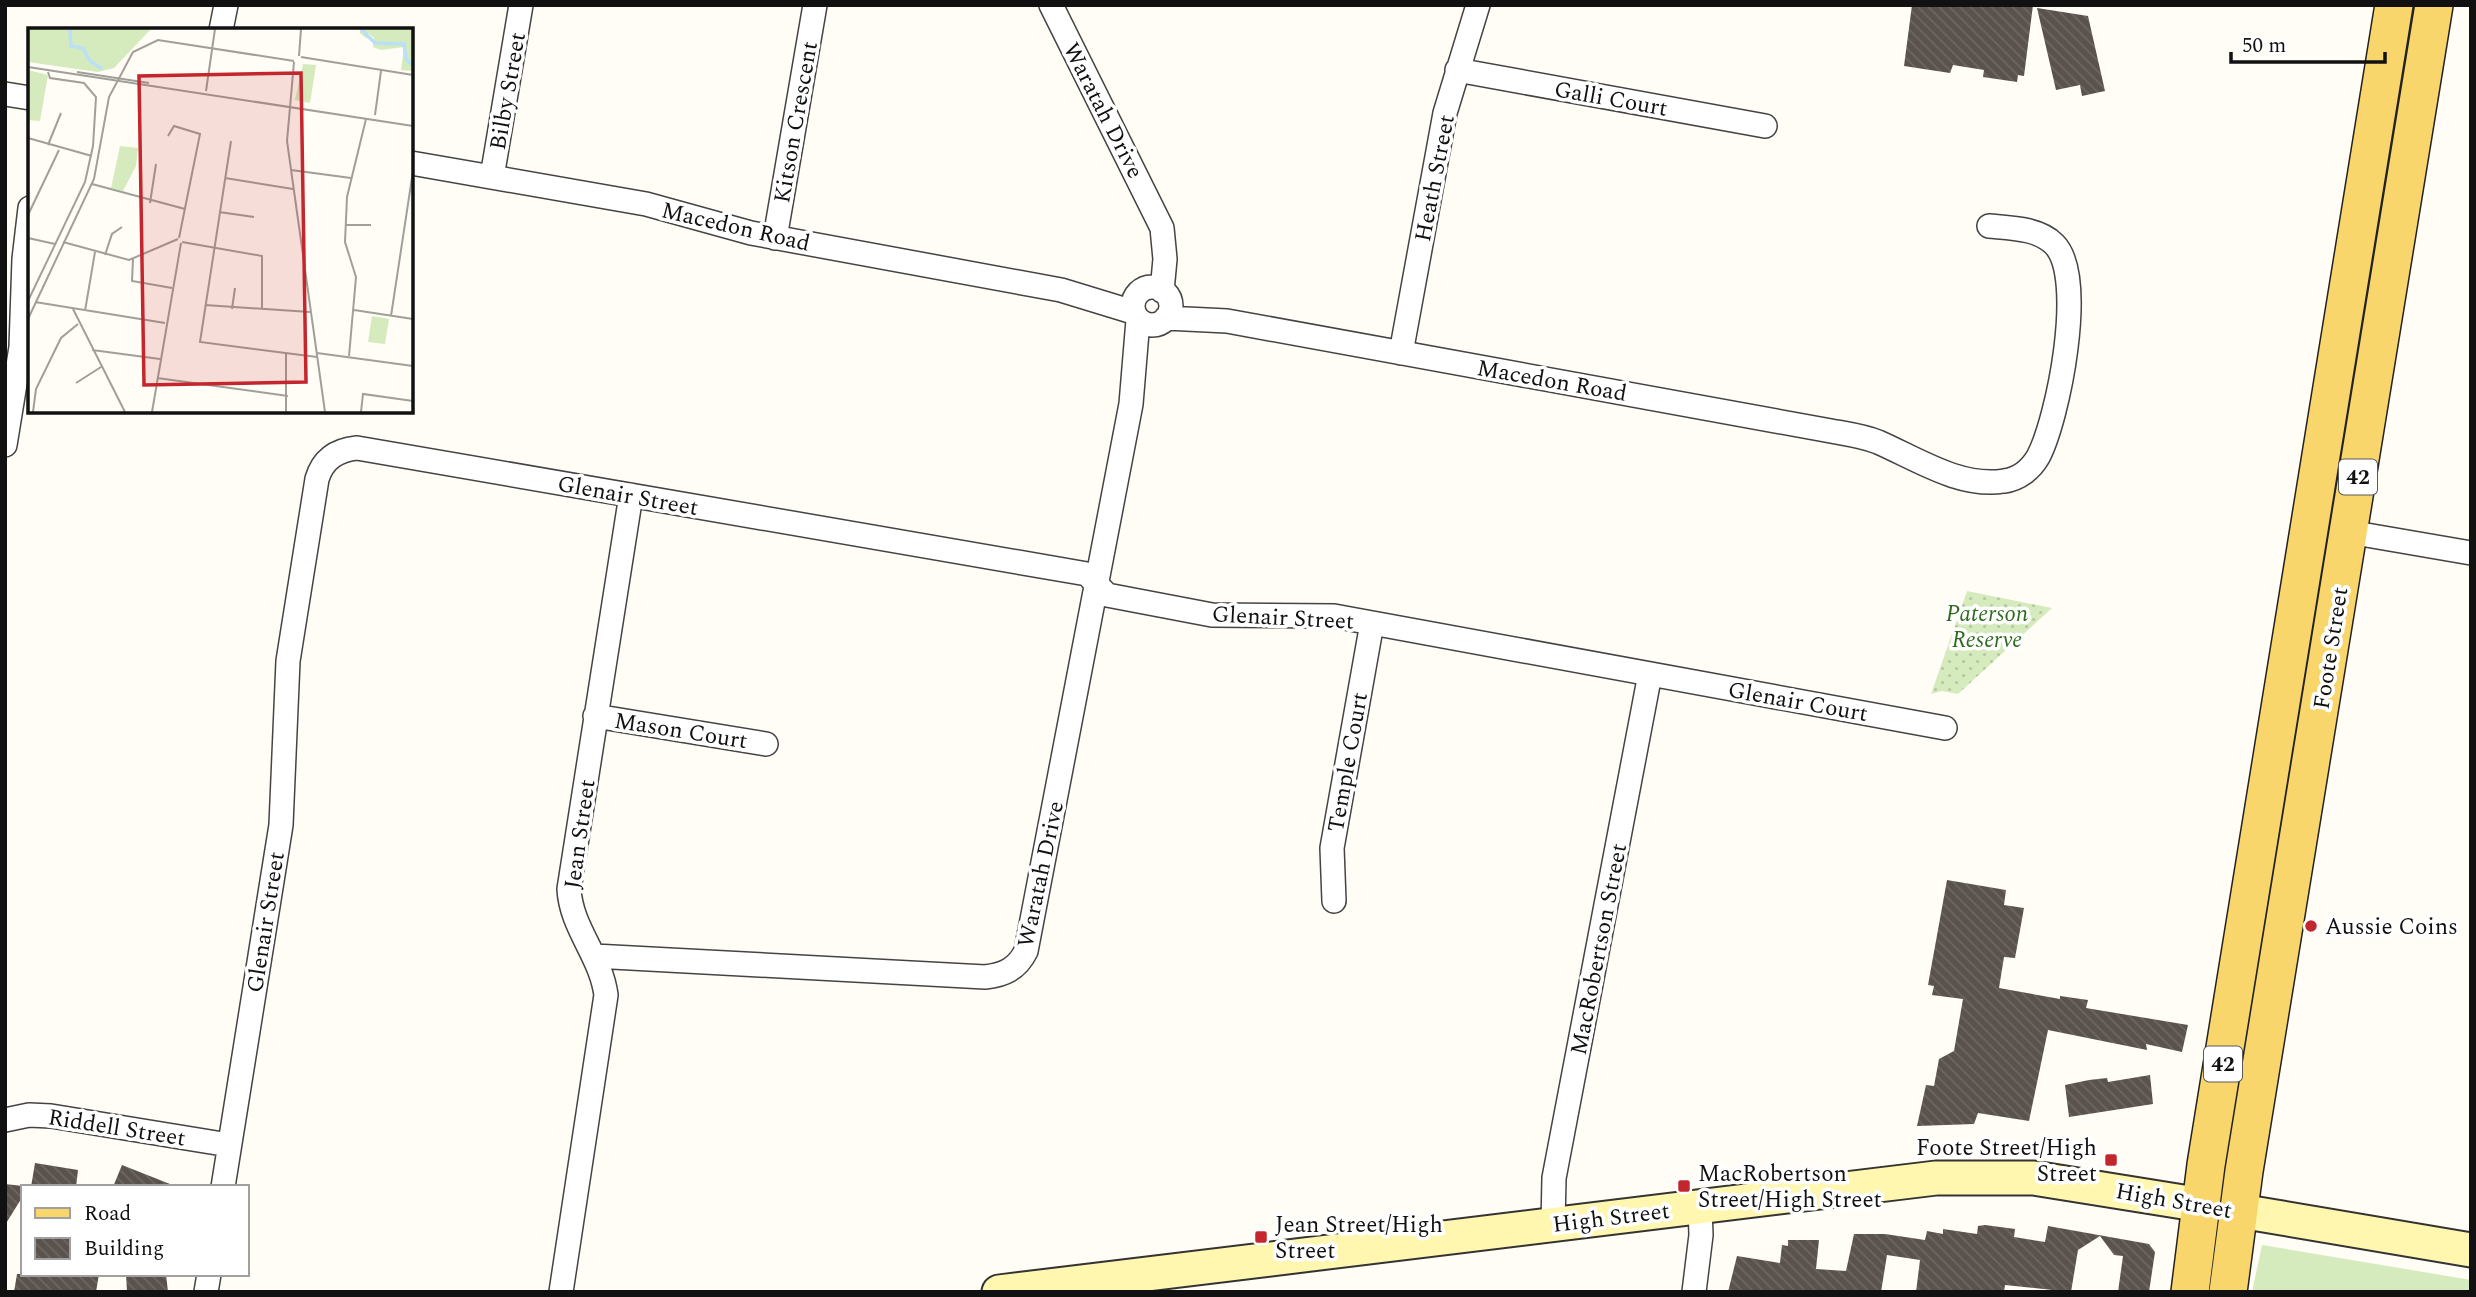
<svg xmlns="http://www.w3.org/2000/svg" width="2476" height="1297" font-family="Spectral,serif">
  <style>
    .grass { fill: #d5ebbd }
    .park { fill: url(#park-dots) }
    .building { fill: url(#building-back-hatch) }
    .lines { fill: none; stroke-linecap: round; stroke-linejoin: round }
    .minor-casing { stroke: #444; stroke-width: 26 }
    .secondary-casing { stroke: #333; stroke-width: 37 }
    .primary-casing { stroke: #222; stroke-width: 40 }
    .minor { stroke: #fff; stroke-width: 23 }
    .secondary { stroke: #fff6b0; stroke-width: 33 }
    .primary { stroke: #f9d66b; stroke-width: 37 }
    .poi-dot { fill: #c4262e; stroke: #fff; stroke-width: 2.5 }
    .labels { text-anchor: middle; stroke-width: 7; stroke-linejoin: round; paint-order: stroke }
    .shield { fill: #fff; stroke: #585858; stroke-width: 2 }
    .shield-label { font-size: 21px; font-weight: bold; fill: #111 }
    .street-label { font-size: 23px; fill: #111; stroke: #fff }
    .park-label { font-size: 23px; font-style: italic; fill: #2f6b1f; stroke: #fff }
    .poi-label { font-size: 23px; fill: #111; stroke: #fff; text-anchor: start }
    .inset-river { fill: none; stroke: #b9e0f7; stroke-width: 3.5 }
    .inset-road { fill: none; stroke: #a09f9a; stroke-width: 2 }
    .view { fill: #c4262e; fill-opacity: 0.15; stroke: #c4262e; stroke-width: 3.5 }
    .inset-edge { fill: none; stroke: #111; stroke-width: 3.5 }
  </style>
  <defs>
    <pattern id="park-dots" width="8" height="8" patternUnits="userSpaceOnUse" patternTransform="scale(1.75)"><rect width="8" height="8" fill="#d5ebbd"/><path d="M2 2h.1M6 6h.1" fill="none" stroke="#b6c8a1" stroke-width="1.8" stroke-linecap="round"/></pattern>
    <pattern id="building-back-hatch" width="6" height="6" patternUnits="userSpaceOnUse" patternTransform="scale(1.75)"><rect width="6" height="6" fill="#5a524d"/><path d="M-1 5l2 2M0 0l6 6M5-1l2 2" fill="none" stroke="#6d6662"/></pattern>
  </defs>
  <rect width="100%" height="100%" fill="#fffdf5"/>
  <path class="grass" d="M 2262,1245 L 2471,1280 L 2471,1292 L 2252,1292 Z"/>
  <path class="park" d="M 1967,591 L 2052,608 L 1958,694 L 1942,691 L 1931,694 Z"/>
  <path class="building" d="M 1912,5 L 2033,5 L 2024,76 L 2018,75 L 2017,82 L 1983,77 L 1984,70 L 1953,65 L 1950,73 L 1904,66 Z
    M 2037,8 L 2088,16 L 2105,91 L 2082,96 L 2080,85 L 2056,90 Z
    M 1947,880 L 2006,890 L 2004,905 L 2024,908 L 2015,958 L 2004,957 L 1999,988 L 2060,999 L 2060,996 L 2088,1000 L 2086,1008 L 2188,1025 L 2182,1052 L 2146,1044 L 2147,1050 L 2048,1030 L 2029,1121 L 1978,1113 L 1974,1124 L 1917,1126 L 1926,1085 L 1934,1086 L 1939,1059 L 1954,1051 L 1963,999 L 1932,995 L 1934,986 L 1928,985 Z
    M 2150,1075 L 2153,1104 L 2069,1117 L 2065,1085 L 2089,1080 L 2107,1078 L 2108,1082 Z
    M 35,1163 L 78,1170 L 76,1187 L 31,1187 Z
    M 122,1165 L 175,1186 L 175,1187 L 113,1187 Z
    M 5,1184 L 23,1186 L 23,1196 L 5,1225 Z
    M 1985,1225 L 2015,1229 L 2014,1237 L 2045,1242 L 2048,1226 L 2149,1244 L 2155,1252 L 2149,1292 L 2118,1292 L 2123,1256 L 2114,1255 L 2100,1236 L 2078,1250 L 2071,1292 L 2005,1285 L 2004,1292 L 1916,1292 L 1920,1260 L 1887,1255 L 1881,1292 L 1728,1292 L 1737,1256 L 1780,1263 L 1782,1245 L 1788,1246 L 1788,1240 L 1819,1240 L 1816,1269 L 1846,1271 L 1854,1234 L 1885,1234 L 1925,1240 L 1927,1231 L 1943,1234 L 1943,1229 L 1977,1234 L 1978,1226 Z
    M 17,1274 L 99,1274 L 96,1292 L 14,1292 Z
    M 126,1274 L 166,1274 L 168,1292 L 127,1292 Z"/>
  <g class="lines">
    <g class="minor-casing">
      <path id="minor" d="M 1051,5 L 1162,228 L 1165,259 L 1162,291
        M 221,30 L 226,5
        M 1457,70 L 1765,126
        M 5,94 L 30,98
        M 411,163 L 646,204 L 751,233 L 1061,290 L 1133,312
        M 492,177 L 521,5
        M 775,238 L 815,5
        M1133 306a19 19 0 1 1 38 0a19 19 0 1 1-38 0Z
        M 1166,318 L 1227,321 L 1831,431 C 1847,434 1863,436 1878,442 C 1917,459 1960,488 2004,481 C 2019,479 2031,469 2038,457 C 2058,420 2087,276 2054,244 C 2038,228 2010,228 1989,226
        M 1401,353 L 1445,113 L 1478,5
        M 5,445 L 21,347 L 24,259 L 30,208
        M 2349,532 L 2471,553
        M 595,716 L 766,744
        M 1334,901 L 1332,848 L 1372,623
        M 594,956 L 985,977 C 1004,975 1017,969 1026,951 L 1131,404 L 1138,320
        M 5,1120 L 29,1115 L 51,1116 L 229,1145
        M 223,1187 L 281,825 L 288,661 L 317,479 C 323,459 337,450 357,448 L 1087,574 L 1107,595 L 1212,615 L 1334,616 L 1945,728
        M 1553,1224 L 1554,1178 L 1650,674
        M 206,1292 L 209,1274
        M 561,1292 L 606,995 C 601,956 571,928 569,889 L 631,495
        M 1694,1292 L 1701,1235 L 1700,1207"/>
    </g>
    <g class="secondary-casing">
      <path id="secondary" d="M 2240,1211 L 2471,1250
        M 999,1292 L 1936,1178 L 2034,1178 L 2202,1205"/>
    </g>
    <g class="primary-casing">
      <path id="primary" d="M 2190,1292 L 2206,1165 L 2394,5
        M 2228,1292 L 2244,1171 L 2434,5"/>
    </g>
    <use href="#minor" class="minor"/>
    <use href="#secondary" class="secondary"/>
    <use href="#primary" class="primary"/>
  </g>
  <g class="poi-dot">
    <circle cx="2311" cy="926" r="7"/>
    <rect x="2104" y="1153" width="14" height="14" rx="3.5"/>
    <rect x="1677" y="1179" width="14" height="14" rx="3.5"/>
    <rect x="1254" y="1230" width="14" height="14" rx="3.5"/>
  </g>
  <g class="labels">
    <g class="shield">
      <rect x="2339" y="459.5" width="38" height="35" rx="5"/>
      <rect x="2204" y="1046.5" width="38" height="35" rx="5"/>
    </g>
    <g class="shield-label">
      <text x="2358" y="484">42</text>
      <text x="2223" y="1071">42</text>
    </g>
    <g class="street-label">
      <text transform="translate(507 91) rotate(-80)" y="8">Bilby Street</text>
      <text transform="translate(1611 98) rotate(10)" y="8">Galli Court</text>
      <text transform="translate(1104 110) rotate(63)" y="8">Waratah Drive</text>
      <text transform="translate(795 122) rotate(-80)" y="8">Kitson Crescent</text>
      <text transform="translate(1434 178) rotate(-79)" y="8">Heath Street</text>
      <text transform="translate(736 226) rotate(13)" y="8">Macedon Road</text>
      <text transform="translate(1552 380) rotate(10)" y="8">Macedon Road</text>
      <text transform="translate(628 495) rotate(10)" y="8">Glenair Street</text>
      <text transform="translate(1283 617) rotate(3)" y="8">Glenair Street</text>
      <text transform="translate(2330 648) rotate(-81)" y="8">Foote Street</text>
      <text transform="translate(1798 701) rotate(10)" y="8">Glenair Court</text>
      <text transform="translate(681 730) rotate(9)" y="8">Mason Court</text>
      <text transform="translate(1347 762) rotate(-80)" y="8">Temple Court</text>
      <text transform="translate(579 834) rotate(-82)" y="8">Jean Street</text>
      <text transform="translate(1040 874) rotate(-78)" y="8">Waratah Drive</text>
      <text transform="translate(265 922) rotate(-81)" y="8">Glenair Street</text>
      <text transform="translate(1598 949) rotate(-79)" y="8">MacRobertson Street</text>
      <text transform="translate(117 1127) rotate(9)" y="8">Riddell Street</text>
      <text transform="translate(2174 1200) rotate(10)" y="8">High Street</text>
      <text transform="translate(1611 1217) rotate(-7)" y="8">High Street</text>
    </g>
    <g class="park-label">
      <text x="1987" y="621">Paterson<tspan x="1987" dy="26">Reserve</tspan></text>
    </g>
    <g class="poi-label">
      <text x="2325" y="934">Aussie Coins</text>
      <text x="2097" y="1155" text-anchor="end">Foote Street/High<tspan x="2097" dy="26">Street</tspan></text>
      <text x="1698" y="1181">MacRobertson<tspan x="1698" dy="26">Street/High Street</tspan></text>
      <text x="1275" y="1232">Jean Street/High<tspan x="1275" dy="26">Street</tspan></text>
    </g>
  </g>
  <g transform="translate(28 28)">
    <rect width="385" height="385" fill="#fffdf5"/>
    <path d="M 275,36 L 288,37 L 282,75 L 267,72 Z" fill="#d5ebbd"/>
    <path d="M 0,1 L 123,1 L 86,40 L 70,44 L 0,34 ZM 332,1 L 385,1 L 385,43 L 373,42 L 376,19 L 353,22 L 345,19 L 346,10 L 340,5 L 339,11 L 332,5 ZM 0,42 L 20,47 L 12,93 L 0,92 ZM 92,118 L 110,120 L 108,138 L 95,163 L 83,160 ZM 344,288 L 361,291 L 357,316 L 340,314 Z" fill="#d5ebbd"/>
    <path class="inset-river" d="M 42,1 L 43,18 L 55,20 L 61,32 L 74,41M 333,1 L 347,15 L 376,16 L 378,31 L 385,37"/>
    <path class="inset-road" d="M 271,28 L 273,1M 273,29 L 385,47M 266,34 L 259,113 L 297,384M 0,39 L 385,98M 49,44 L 121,55M 178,63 L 187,1M 347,87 L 353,43M 140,108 L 146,98 L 172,106 L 151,210M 0,110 L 64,128M 203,113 L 172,314 L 289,329M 20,117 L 33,85M 263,142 L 323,150M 197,150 L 265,161M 64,156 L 157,181M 122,175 L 128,136M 191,184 L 226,189M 0,187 L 31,122M 318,197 L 343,197M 0,210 L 27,216M 35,214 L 101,232 L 150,211M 154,214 L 234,228 L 234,281M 77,227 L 84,206 L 94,199M 105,231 L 104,253 L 144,260M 0,273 L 57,154 L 65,118 L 68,69 L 56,55 L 22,50 L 20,44M 7,274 L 137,295M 177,277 L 282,284M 45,281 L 97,384M 204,281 L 207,260M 326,282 L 385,291M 57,283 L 67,224M 363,288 L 385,143M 0,291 L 66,151 L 81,69 L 105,24 L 130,12 L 266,33M 64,322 L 132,331M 289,325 L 385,338M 321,328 L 328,249 L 317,214 L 319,169 L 338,91M 129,350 L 260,368M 48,355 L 73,339M 5,384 L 8,361 L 33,310 L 50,296M 124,384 L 153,215M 258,384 L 258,326M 333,384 L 335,366 L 385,373"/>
    <path class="view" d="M 273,45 L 278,354 L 116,357 L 111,48 Z"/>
    <rect width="385" height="385" class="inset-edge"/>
  </g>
  <rect width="2476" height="1297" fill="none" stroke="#111111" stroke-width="14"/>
  <rect x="21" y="1185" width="228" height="91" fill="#ffffff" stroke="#a0a0a0" stroke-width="2"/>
  <rect x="35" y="1208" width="35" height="10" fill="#f9d66b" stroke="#a0a0a0" stroke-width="2"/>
  <text x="84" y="1220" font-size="21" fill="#111111">Road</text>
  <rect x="35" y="1238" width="35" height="21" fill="url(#building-back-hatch)" stroke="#a0a0a0" stroke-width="2"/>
  <text x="84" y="1255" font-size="21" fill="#111111">Building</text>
  <path d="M2231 52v10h154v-10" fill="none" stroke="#111111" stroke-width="3.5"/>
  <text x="2242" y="52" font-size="21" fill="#111111" stroke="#ffffff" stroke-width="5" paint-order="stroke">50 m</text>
</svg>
